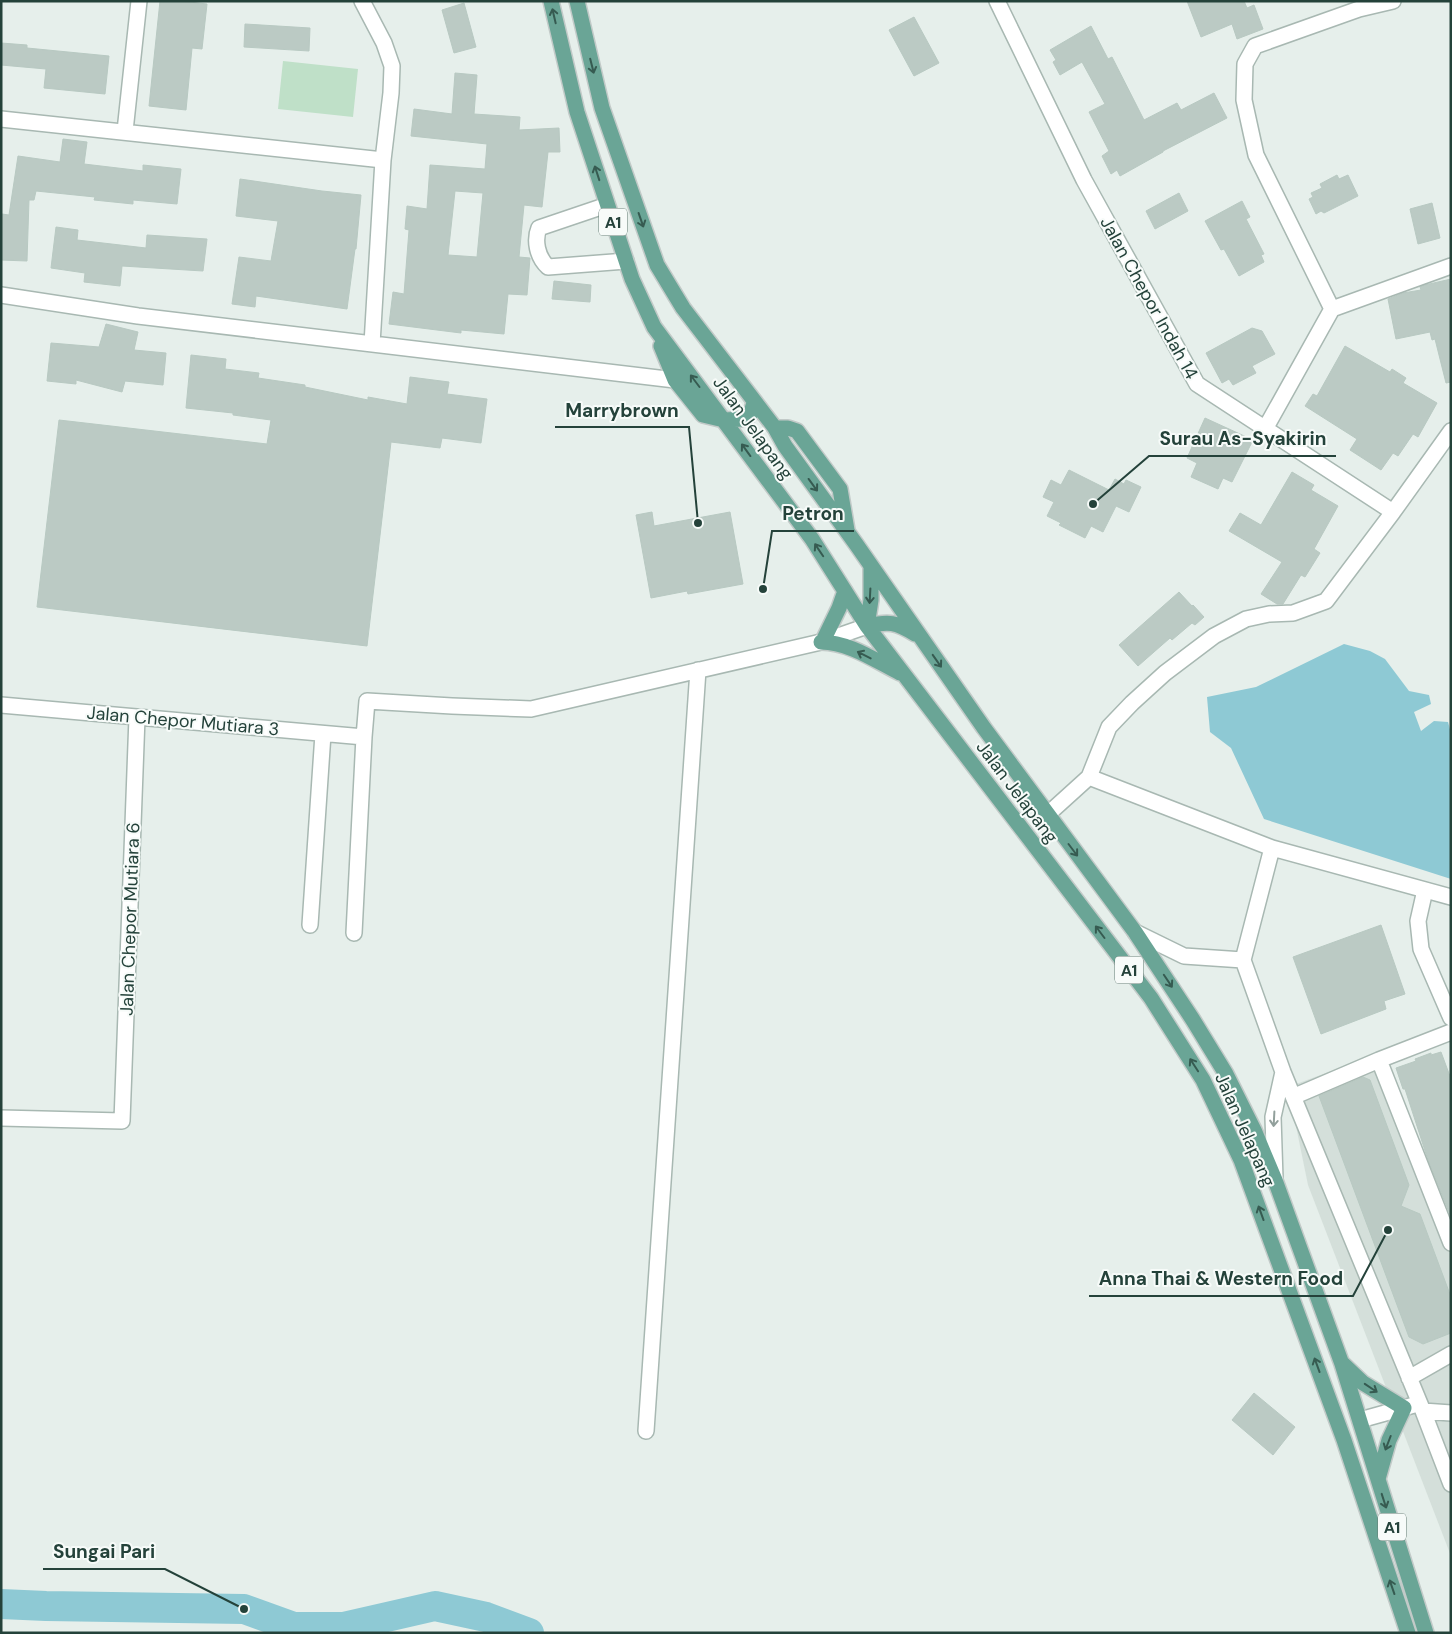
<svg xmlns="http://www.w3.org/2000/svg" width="1452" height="1634" font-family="'DM Sans',sans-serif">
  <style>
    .built { fill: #d4dfda }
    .green { fill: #bfe0c8 }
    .water { fill: #8ec9d4 }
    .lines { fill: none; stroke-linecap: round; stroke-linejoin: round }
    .river { stroke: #8ec9d4; stroke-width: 30 }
    .building { fill: #bbcac4; stroke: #b8c9c2; fill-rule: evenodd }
    .minor-casing { stroke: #a8b8b2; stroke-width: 18 }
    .major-casing { stroke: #c2cac8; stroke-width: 18 }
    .minor { stroke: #fff; stroke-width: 15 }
    .major { stroke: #6aa596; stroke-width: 15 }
    .oneway { stroke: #365b51 }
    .oneway2 { stroke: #92a09c }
    .labels { text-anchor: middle; stroke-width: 4; stroke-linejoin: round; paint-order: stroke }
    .shield { fill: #f7fbf9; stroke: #637a73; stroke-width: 1 }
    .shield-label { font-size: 16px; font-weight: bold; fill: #24423a }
    .street-label { font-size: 18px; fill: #24423a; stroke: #f7fbf9 }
    .leader { fill: none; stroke: #24423a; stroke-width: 2 }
    .callout-dot { fill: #24423a; stroke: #f7fbf9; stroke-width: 2 }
    .callout-label { font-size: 19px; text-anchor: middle; font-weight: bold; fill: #24423a; stroke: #f7fbf9; stroke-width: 4; stroke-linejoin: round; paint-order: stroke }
  </style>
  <rect width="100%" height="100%" fill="#e6efeb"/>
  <path class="built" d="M 1380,1053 L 1451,1236 L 1451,1556 L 1308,1185 L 1288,1087 Z"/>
  <path class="green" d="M 283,61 L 358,69 L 353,117 L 278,109 Z"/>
  <path class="water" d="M 1344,644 L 1370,651 L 1385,659 L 1409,691 L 1429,695 L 1431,704 L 1414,712 L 1421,731 L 1434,721 L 1448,722 L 1451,733 L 1451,879 L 1264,819 L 1231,748 L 1210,732 L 1207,697 L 1256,687 Z"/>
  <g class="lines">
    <path class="river" d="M 1,1604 L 46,1606 L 244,1609 L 294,1627 L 343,1627 L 435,1606 L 486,1617 L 529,1633"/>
  </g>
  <path class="building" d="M 160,1 L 181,1 L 207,4 L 202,49 L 192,48 L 186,110 L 149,106 Z
    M 1187,1 L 1244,1 L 1247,8 L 1254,5 L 1263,29 L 1237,39 L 1232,24 L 1201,37 Z
    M 464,3 L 476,47 L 454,53 L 442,10 Z
    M 914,17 L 939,63 L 914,76 L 889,30 Z
    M 245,24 L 310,28 L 309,51 L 244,47 Z
    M 1091,26 L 1108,59 L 1112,57 L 1144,120 L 1177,103 L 1181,110 L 1214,93 L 1227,118 L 1163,151 L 1163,152 L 1120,176 L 1117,170 L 1111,174 L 1102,156 L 1109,151 L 1089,112 L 1105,104 L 1082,62 L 1060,75 L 1053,62 L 1056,60 L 1050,50 Z
    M 1,43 L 27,45 L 27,48 L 109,56 L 105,94 L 44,88 L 46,69 L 1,65 Z
    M 455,73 L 477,75 L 474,114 L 520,117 L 519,130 L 559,128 L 560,152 L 548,152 L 542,207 L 524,205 L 519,257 L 530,258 L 527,295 L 508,294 L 504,334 L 461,330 L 461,333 L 389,324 L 393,292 L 404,294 L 409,230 L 405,229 L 407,206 L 427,209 L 430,165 L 485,169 L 487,144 L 411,136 L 414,109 L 452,114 ZM 455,191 L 483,193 L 477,257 L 448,255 Z
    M 63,139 L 87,142 L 84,164 L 143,171 L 143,165 L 181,169 L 177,204 L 133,200 L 133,204 L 94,200 L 95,197 L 36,191 L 34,200 L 29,200 L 27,261 L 1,260 L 2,214 L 9,215 L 18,156 L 60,162 Z
    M 1337,175 L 1339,179 L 1348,175 L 1358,196 L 1324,213 L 1321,211 L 1316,214 L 1309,199 L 1313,197 L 1311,193 L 1322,188 L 1320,184 Z
    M 240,179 L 322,191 L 361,195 L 356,249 L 355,249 L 347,309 L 256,296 L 255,307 L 232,304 L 239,257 L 271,261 L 278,221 L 236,216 Z
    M 1179,193 L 1188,211 L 1155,229 L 1146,211 Z
    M 1242,201 L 1250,217 L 1246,219 L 1264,254 L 1261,255 L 1264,262 L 1239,276 L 1224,249 L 1221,250 L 1205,221 Z
    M 1432,203 L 1440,238 L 1418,244 L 1410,209 Z
    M 56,227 L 78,230 L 77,240 L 146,248 L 147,235 L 207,239 L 203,271 L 122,266 L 120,286 L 84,282 L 85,273 L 51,268 Z
    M 1451,279 L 1451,382 L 1446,383 L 1435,339 L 1432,340 L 1430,332 L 1396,339 L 1388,299 L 1403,293 L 1421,290 L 1420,287 L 1425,285 Z
    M 554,281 L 591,285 L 590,302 L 552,299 Z
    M 106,324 L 138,332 L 134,350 L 166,353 L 163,385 L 125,381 L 122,392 L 76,380 L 76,384 L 47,381 L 51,343 L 99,347 Z
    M 1252,328 L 1262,331 L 1275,354 L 1252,366 L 1256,373 L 1233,385 L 1229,379 L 1222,383 L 1206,353 Z
    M 1345,346 L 1390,372 L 1392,369 L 1406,378 L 1403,383 L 1437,403 L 1418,437 L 1413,434 L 1398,456 L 1393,453 L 1381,470 L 1350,450 L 1357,439 L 1305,406 L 1313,394 L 1317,396 Z
    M 191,355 L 226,359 L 225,369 L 259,373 L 258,378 L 305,385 L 305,387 L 368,400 L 368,397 L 407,404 L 410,377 L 449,382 L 447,394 L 487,399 L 481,443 L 442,438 L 440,448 L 391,442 L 367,646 L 37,607 L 59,420 L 267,444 L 271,420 L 233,415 L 233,413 L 186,408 Z
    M 1205,418 L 1253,440 L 1232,482 L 1223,478 L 1218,489 L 1191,477 L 1197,463 L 1187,458 Z
    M 1069,470 L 1109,490 L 1115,479 L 1124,484 L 1126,480 L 1141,487 L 1129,512 L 1116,506 L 1103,532 L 1091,526 L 1085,538 L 1059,525 L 1061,523 L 1047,516 L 1054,502 L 1043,497 L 1051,480 L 1061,485 Z
    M 1292,472 L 1314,485 L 1311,490 L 1338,506 L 1314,549 L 1320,553 L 1305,577 L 1301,575 L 1283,604 L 1277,604 L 1261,594 L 1282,562 L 1229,531 L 1240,513 L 1261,525 Z
    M 652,512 L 654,526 L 730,512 L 743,584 L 688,594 L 687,591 L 651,598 L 636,515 Z
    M 1179,592 L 1192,606 L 1193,605 L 1204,617 L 1195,625 L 1192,623 L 1172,640 L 1170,638 L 1138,666 L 1119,645 Z
    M 1381,925 L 1405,994 L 1384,1001 L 1386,1009 L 1321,1034 L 1293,957 Z
    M 1441,1052 L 1451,1079 L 1451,1217 L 1428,1160 L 1405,1089 L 1403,1089 L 1396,1068 L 1416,1061 L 1415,1059 L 1431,1053 L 1431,1055 Z
    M 1363,1077 L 1370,1080 L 1409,1185 L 1401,1206 L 1420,1214 L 1451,1297 L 1451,1333 L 1423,1344 L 1409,1337 L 1319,1096 Z
    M 1254,1393 L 1295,1427 L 1273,1455 L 1232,1420 Z"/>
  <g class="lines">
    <g class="minor-casing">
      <path id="minor" d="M 362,1 L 384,43 L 392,66 L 391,93 L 383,160 L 372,344
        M 997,1 L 1084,180 L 1197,384 L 1393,512
        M 1,119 L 383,160
        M 125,131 L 139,1
        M 607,205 L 539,228 C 534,240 537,257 548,267 L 626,261
        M 1,295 L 138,316 L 675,380
        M 1332,309 L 1256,155 L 1244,100 L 1245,64 L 1255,46 L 1359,9 L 1393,1
        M 1265,429 L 1332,309 L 1451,266
        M 1,705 L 364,737
        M 1089,777 L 1272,848 L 1451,897
        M 1047,815 L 1089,777 L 1109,727 L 1132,703 L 1165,673 L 1214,636 L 1246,619 L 1269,614 L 1293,613 L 1326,601 L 1393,512 L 1451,431
        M 1272,848 L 1243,960 L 1283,1072 L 1423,1411 L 1451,1484
        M 1425,890 L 1418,921 L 1421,949 L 1451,1018
        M 310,925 L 323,734
        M 1135,932 L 1184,956 L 1243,960
        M 354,933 L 364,737 L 367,701 L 452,706 L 531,709 L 821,642 L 867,626
        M 1379,1060 L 1451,1243
        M 1295,1096 L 1379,1060 L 1451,1032
        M 1,1118 L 122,1121 L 137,717
        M 1275,1179 L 1273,1117 L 1283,1072
        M 1409,1378 L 1451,1354
        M 1423,1411 L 1451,1413
        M 1360,1420 L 1414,1405
        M 646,1431 L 698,670"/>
    </g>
    <g class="major-casing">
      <path id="major" d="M 551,1 L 577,112 L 632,279 L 654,327 L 812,539 L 867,626 L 1151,998 L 1203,1080 L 1241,1160 L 1344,1440 L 1408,1633
        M 577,1 L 602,108 L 657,265 L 683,308 L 775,428 L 785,446 L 856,544 L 984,728 L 1135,932 L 1193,1020 L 1226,1074 L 1254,1130 L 1275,1180 L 1342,1364 L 1426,1633
        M 661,346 L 675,380 L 703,415 L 724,420 L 744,419 L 750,415 L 754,403
        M 775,428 L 788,428 L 797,431 L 840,489 L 847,530
        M 871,566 L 871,600 L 867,626 C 889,621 896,622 915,634
        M 823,641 L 839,608 L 845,591
        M 821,642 C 849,642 876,661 900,673
        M 1343,1364 L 1363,1383 L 1404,1408 L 1389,1440 L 1378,1479"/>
    </g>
    <use href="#minor" class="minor"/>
    <use href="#major" class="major"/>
  </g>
  <defs><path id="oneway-shaft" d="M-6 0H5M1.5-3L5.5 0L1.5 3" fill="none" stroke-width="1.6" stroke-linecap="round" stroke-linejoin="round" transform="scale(1.25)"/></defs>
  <g class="oneway">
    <use href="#oneway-shaft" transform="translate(554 16) rotate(-103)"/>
    <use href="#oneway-shaft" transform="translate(592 66) rotate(76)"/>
    <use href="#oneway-shaft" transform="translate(597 173) rotate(-108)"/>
    <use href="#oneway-shaft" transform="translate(641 220) rotate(71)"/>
    <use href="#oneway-shaft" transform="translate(695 381) rotate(-127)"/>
    <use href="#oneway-shaft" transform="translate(746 450) rotate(-126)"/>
    <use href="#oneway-shaft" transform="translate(813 485) rotate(54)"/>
    <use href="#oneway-shaft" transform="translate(819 550) rotate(-124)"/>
    <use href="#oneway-shaft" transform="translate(870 596) rotate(93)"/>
    <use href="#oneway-shaft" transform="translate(864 655) rotate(-153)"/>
    <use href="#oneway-shaft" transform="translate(937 661) rotate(55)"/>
    <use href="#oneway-shaft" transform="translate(1073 850) rotate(53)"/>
    <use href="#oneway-shaft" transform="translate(1100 932) rotate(-127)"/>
    <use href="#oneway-shaft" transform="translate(1168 981) rotate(56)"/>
    <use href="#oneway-shaft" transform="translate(1194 1065) rotate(-123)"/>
    <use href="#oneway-shaft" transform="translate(1261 1213) rotate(-110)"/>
    <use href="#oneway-shaft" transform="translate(1317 1365) rotate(-110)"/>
    <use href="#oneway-shaft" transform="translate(1371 1388) rotate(34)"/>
    <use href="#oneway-shaft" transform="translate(1388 1443) rotate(111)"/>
    <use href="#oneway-shaft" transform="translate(1384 1501) rotate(72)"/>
    <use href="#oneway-shaft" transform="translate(1392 1587) rotate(-109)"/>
  </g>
  <use class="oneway2" href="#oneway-shaft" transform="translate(1274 1119) rotate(93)"/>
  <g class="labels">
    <g class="shield">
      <rect x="599" y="208.5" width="28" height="27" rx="4"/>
      <rect x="1115" y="956.5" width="28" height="27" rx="4"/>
      <rect x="1378" y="1513.5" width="28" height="27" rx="4"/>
    </g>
    <g class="shield-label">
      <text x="613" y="228">A1</text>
      <text x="1129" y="976">A1</text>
      <text x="1392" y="1533">A1</text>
    </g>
    <g class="street-label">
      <text transform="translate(1149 298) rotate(61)" y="6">Jalan Chepor Indah 14</text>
      <text transform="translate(753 428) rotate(54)" y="6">Jalan Jelapang</text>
      <text transform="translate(183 721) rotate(5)" y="6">Jalan Chepor Mutiara 3</text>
      <text transform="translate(1017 792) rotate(53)" y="6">Jalan Jelapang</text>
      <text transform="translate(130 919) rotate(-88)" y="6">Jalan Chepor Mutiara 6</text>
      <text transform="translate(1245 1130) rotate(66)" y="6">Jalan Jelapang</text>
    </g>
  </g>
  <path class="leader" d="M698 523L689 427H555M1093 504L1149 456H1336M763 589L772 531H854M1388 1230L1353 1296H1089M244 1609L165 1569H43"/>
  <g class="callout-dot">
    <circle cx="698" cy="523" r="5"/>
    <circle cx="1093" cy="504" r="5"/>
    <circle cx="763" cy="589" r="5"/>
    <circle cx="1388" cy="1230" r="5"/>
    <circle cx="244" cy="1609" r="5"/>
  </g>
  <g class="callout-label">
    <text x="622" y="417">Marrybrown</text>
    <text x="1243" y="445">Surau As-Syakirin</text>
    <text x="813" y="520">Petron</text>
    <text x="1221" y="1285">Anna Thai &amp; Western Food</text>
    <text x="104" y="1558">Sungai Pari</text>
  </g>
  <rect width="1452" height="1634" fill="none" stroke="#24423a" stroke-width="5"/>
</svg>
